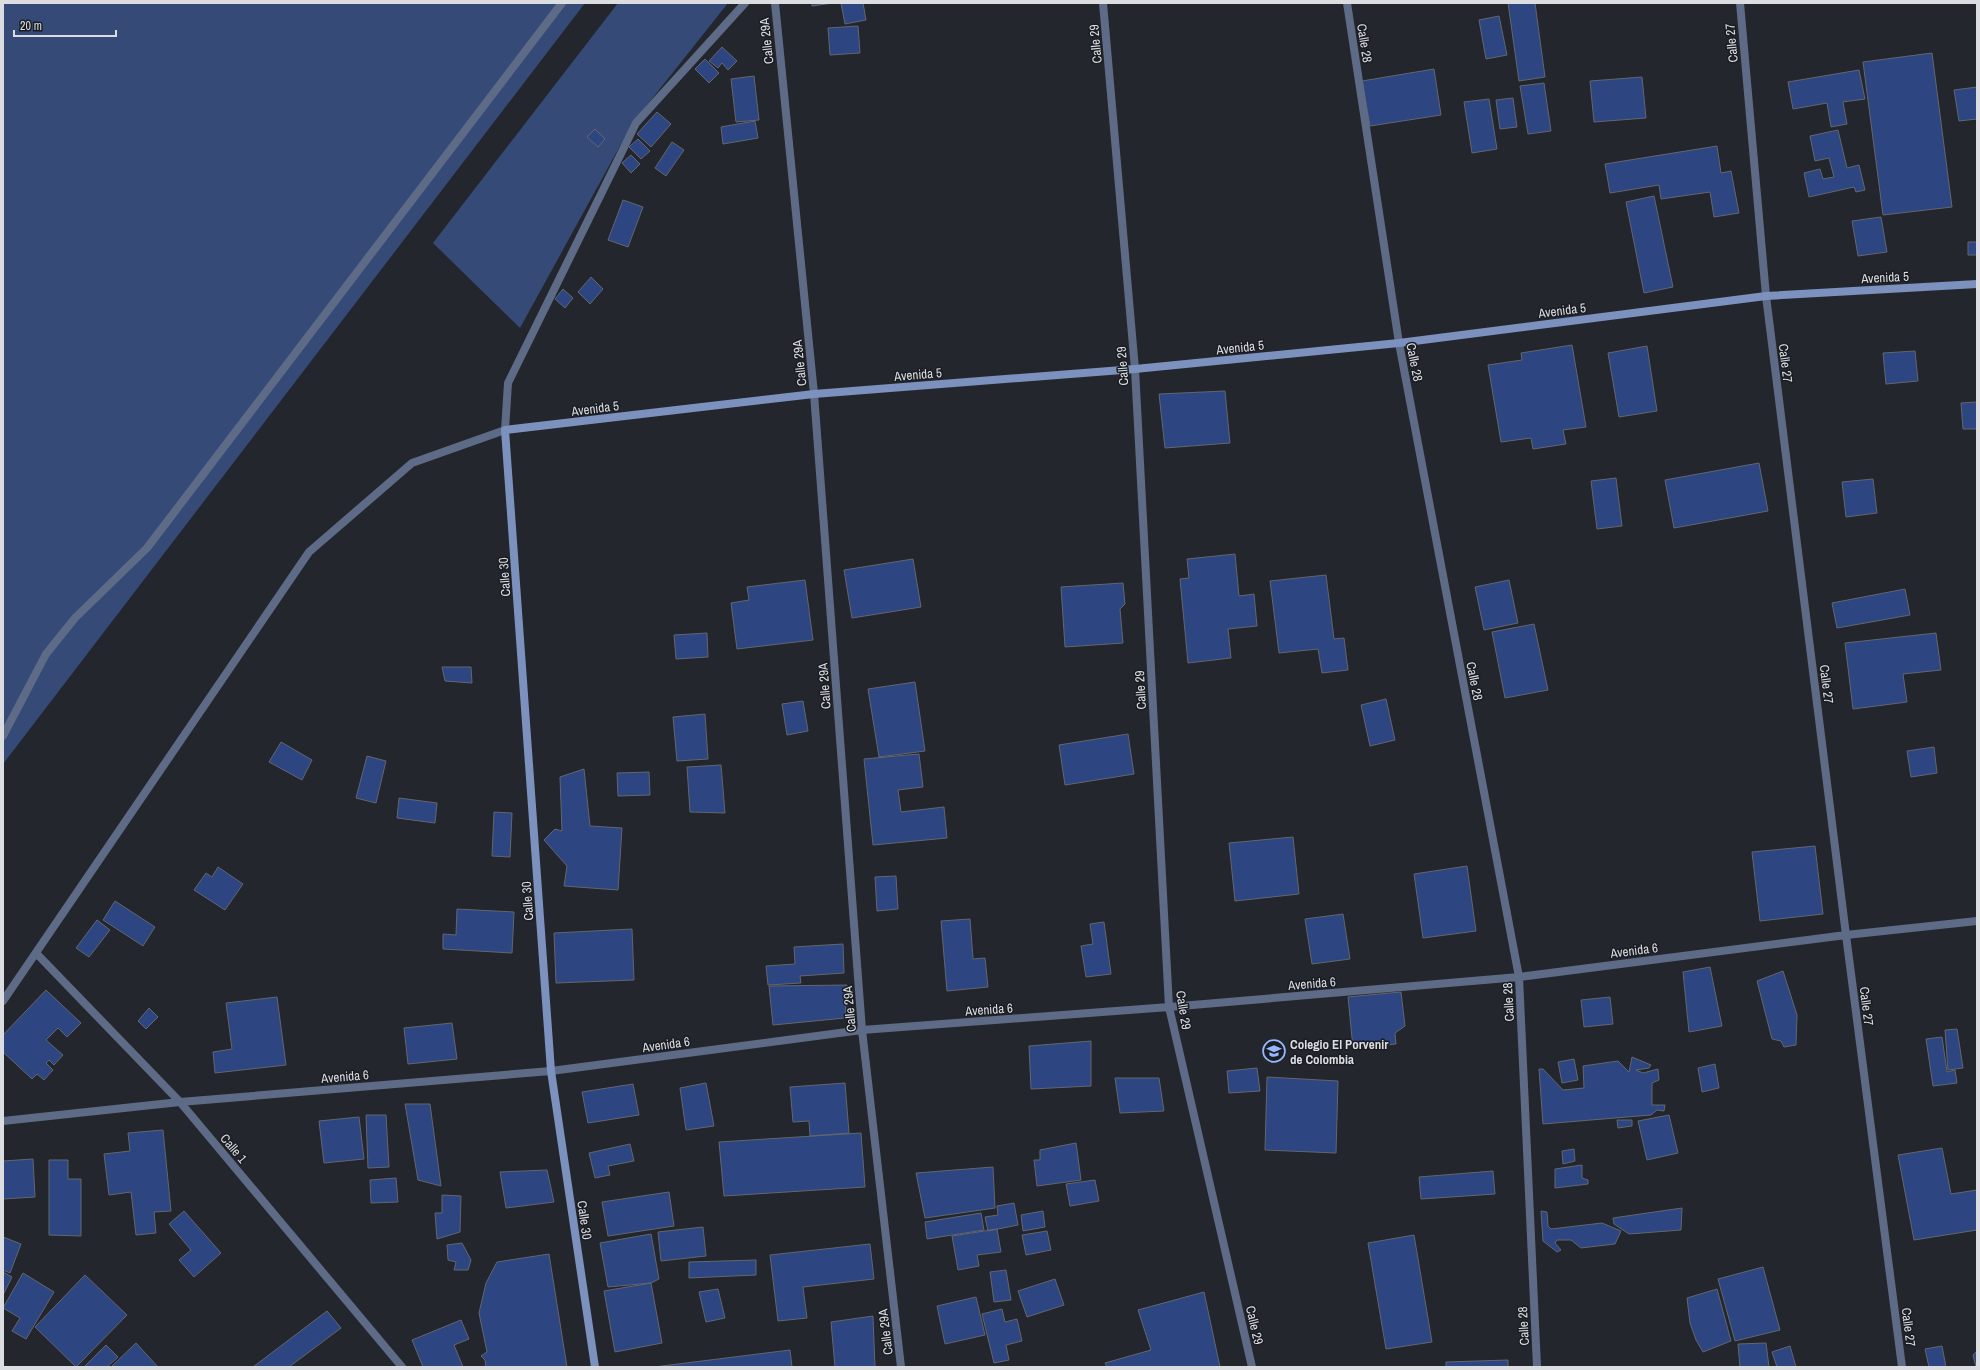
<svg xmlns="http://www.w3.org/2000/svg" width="1980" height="1370" font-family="'Archivo Narrow',sans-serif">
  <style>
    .green { fill: #364a78 }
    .building { fill: #2d4581; stroke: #62666e }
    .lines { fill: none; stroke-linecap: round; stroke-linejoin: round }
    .lane { stroke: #5e6b87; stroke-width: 8 }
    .street { stroke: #5e6b87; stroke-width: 8 }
    .secondary { stroke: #7d91be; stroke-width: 8 }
    .labels { text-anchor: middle; stroke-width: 3; stroke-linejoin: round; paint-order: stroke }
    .street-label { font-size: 13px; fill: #dbdde1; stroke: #1a1d23 }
    .poi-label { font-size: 13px; font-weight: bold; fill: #dbdde1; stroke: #1a1d23; text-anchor: start }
  </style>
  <rect width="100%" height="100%" fill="#23262d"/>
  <path class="green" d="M 3,3 L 585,3 L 3,764 Z
    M 618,3 L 728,3 L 632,124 L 520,328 L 433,243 Z"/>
  <path class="building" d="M 812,3 L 833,3 L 812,6 Z
    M 841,3 L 863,3 L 866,20 L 845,24 Z
    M 1508,3 L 1535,3 L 1545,77 L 1519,81 Z
    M 1499,16 L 1507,55 L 1486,59 L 1479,20 Z
    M 858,26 L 860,53 L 830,55 L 828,28 Z
    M 722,47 L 737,61 L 728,70 L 722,63 L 718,68 L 709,61 Z
    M 1932,53 L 1952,207 L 1883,215 L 1863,62 Z
    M 705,59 L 719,73 L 709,83 L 695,69 Z
    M 1434,69 L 1441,115 L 1370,126 L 1362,81 Z
    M 1859,70 L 1865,99 L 1843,102 L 1847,124 L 1831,127 L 1827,103 L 1793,109 L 1788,82 Z
    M 754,76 L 759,120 L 736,122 L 731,79 Z
    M 1642,77 L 1646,118 L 1594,122 L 1590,81 Z
    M 1544,83 L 1551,131 L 1528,134 L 1520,86 Z
    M 1977,87 L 1977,119 L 1959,121 L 1954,90 Z
    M 1513,98 L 1517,127 L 1500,129 L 1496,100 Z
    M 1489,99 L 1497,149 L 1472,153 L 1464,102 Z
    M 657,112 L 671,124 L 651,147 L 637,134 Z
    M 755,121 L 758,138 L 723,144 L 721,127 Z
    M 595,129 L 605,139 L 598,147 L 587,137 Z
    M 1838,130 L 1847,168 L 1859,165 L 1865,190 L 1856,192 L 1854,187 L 1809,197 L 1804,173 L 1820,169 L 1823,179 L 1834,177 L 1829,158 L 1815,161 L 1810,136 Z
    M 638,139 L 650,151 L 641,159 L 629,147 Z
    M 672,142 L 684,150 L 666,176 L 655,168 Z
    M 1717,146 L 1721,173 L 1731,171 L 1739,213 L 1714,217 L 1710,192 L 1661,199 L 1659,185 L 1610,193 L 1605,164 Z
    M 631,155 L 640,164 L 631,173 L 622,163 Z
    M 1654,196 L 1673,287 L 1644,293 L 1626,202 Z
    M 623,200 L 643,207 L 628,247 L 608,240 Z
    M 1881,217 L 1887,252 L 1858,256 L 1852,221 Z
    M 1968,242 L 1977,242 L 1977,255 L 1968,255 Z
    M 591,277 L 603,289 L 590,304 L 578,292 Z
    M 563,289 L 573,298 L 565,308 L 555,299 Z
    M 1572,345 L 1586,427 L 1563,430 L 1566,444 L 1533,449 L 1531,438 L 1501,442 L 1488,365 L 1522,360 L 1521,353 Z
    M 1647,346 L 1657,411 L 1619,417 L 1608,353 Z
    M 1915,351 L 1918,381 L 1886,384 L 1883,353 Z
    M 1225,391 L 1230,443 L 1165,448 L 1159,394 Z
    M 1977,402 L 1977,429 L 1963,429 L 1961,403 Z
    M 1759,463 L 1768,511 L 1674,528 L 1665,480 Z
    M 1616,478 L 1622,526 L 1597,529 L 1591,481 Z
    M 1873,479 L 1877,513 L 1846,517 L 1842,482 Z
    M 1235,554 L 1239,596 L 1254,594 L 1257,626 L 1228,629 L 1231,658 L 1188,663 L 1180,579 L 1189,578 L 1187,559 Z
    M 913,559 L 921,607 L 852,618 L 844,570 Z
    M 1326,575 L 1334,639 L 1344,638 L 1348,670 L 1322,673 L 1318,649 L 1279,653 L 1270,581 Z
    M 805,580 L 813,640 L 737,649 L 731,603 L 749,600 L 747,587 Z
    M 1509,580 L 1518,623 L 1484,630 L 1475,587 Z
    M 1123,583 L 1125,604 L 1120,609 L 1123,643 L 1065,647 L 1061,587 Z
    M 1905,589 L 1910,615 L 1837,628 L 1832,603 Z
    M 1534,624 L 1548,690 L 1505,698 L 1492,632 Z
    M 707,633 L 708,657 L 676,659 L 674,635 Z
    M 1936,633 L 1941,670 L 1903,674 L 1907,702 L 1853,709 L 1845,643 Z
    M 442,667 L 471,667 L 472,683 L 445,681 Z
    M 915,682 L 925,751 L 879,757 L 868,689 Z
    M 1386,699 L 1395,740 L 1370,746 L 1361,705 Z
    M 803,701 L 808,731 L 787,735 L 782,704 Z
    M 705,714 L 708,759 L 677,761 L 673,717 Z
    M 1128,734 L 1134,774 L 1065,785 L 1059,745 Z
    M 281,742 L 312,760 L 302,780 L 269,762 Z
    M 1934,747 L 1937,773 L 1911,777 L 1907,751 Z
    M 919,754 L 923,787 L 898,790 L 901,812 L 944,807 L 947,838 L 873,845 L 864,759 Z
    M 367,756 L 386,761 L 376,803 L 356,798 Z
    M 721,765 L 725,813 L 690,812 L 687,767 Z
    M 584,769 L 590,826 L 622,828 L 618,890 L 564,886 L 567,866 L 544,840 L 555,829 L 562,831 L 560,777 Z
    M 649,772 L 650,795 L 618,796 L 617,773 Z
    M 399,798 L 437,803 L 435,823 L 397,818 Z
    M 494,812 L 512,813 L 510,857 L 492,856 Z
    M 1293,837 L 1299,894 L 1235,901 L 1229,843 Z
    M 1815,846 L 1823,914 L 1760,921 L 1752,852 Z
    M 1467,866 L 1476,931 L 1423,938 L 1414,874 Z
    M 218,867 L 243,884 L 225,910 L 194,890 L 206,873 L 212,877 Z
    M 896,876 L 898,909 L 877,911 L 875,877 Z
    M 115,901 L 155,927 L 143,946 L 103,920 Z
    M 457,909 L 514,912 L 512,953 L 443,949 L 443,934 L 456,935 Z
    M 1343,914 L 1350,959 L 1312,964 L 1305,919 Z
    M 970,919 L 973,959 L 985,958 L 988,987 L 947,991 L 941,921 Z
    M 97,920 L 110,930 L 89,957 L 76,948 Z
    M 1104,922 L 1111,974 L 1086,977 L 1081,946 L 1093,944 L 1090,924 Z
    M 632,929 L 634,980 L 556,983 L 554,933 Z
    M 843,944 L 844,973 L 800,976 L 801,983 L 768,985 L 766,966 L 795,964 L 794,947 Z
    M 1710,967 L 1722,1026 L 1689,1032 L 1683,972 Z
    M 1783,971 L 1797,1015 L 1796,1045 L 1784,1047 L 1781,1041 L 1772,1039 L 1757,981 Z
    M 847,985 L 845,1018 L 773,1025 L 769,986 Z
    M 46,990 L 81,1023 L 67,1037 L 58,1028 L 46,1040 L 63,1055 L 54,1065 L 49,1060 L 46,1063 L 53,1070 L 44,1080 L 37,1074 L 32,1079 L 3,1052 L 3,1035 Z
    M 1401,992 L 1405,1026 L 1395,1033 L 1396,1044 L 1353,1048 L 1348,997 Z
    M 277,997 L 286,1065 L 215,1073 L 213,1052 L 232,1049 L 226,1003 Z
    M 1610,997 L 1613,1024 L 1584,1027 L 1581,1000 Z
    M 149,1008 L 158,1017 L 146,1029 L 138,1021 Z
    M 452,1023 L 457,1059 L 408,1064 L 404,1028 Z
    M 1957,1029 L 1963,1068 L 1948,1070 L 1945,1030 Z
    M 1942,1037 L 1947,1072 L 1955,1070 L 1957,1083 L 1933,1086 L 1926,1039 Z
    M 1091,1041 L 1091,1086 L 1031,1089 L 1029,1046 Z
    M 1632,1057 L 1651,1065 L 1649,1068 L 1636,1070 L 1643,1073 L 1658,1069 L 1659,1080 L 1652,1083 L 1652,1105 L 1665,1105 L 1664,1111 L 1657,1110 L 1651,1115 L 1543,1124 L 1539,1069 L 1543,1069 L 1563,1090 L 1584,1088 L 1583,1066 L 1618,1061 L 1629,1072 Z
    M 1574,1059 L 1578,1080 L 1562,1083 L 1558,1062 Z
    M 1715,1064 L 1719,1088 L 1702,1092 L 1698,1068 Z
    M 1257,1068 L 1260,1091 L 1229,1093 L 1227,1071 Z
    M 1267,1077 L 1338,1081 L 1336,1153 L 1265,1150 Z
    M 1115,1078 L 1159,1078 L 1164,1111 L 1120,1113 Z
    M 706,1083 L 714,1126 L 686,1130 L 680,1088 Z
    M 845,1083 L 849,1133 L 810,1136 L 809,1121 L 793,1122 L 790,1087 Z
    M 633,1084 L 639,1115 L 588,1123 L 582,1092 Z
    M 405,1104 L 430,1104 L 441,1186 L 418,1180 Z
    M 366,1115 L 386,1115 L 389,1167 L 368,1168 Z
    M 1669,1115 L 1678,1153 L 1647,1160 L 1638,1121 Z
    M 359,1117 L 364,1159 L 324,1163 L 319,1121 Z
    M 1617,1120 L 1632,1120 L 1632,1126 L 1618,1128 Z
    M 163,1130 L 171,1211 L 154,1212 L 156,1233 L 136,1235 L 131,1192 L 109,1195 L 104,1154 L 130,1151 L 128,1133 Z
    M 861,1133 L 865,1187 L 724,1196 L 719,1142 Z
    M 1076,1143 L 1081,1180 L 1037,1186 L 1034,1160 L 1040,1160 L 1040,1150 Z
    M 630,1144 L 634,1161 L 608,1166 L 610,1175 L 595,1178 L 589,1153 Z
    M 1942,1148 L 1951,1194 L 1977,1190 L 1977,1230 L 1914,1240 L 1898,1155 Z
    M 1574,1149 L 1575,1161 L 1563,1164 L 1562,1151 Z
    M 33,1159 L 35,1197 L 3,1199 L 3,1161 Z
    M 49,1160 L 68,1160 L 68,1179 L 81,1179 L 81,1236 L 49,1235 Z
    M 1582,1165 L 1582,1178 L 1588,1180 L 1588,1184 L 1555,1188 L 1555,1169 Z
    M 993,1167 L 995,1208 L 925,1218 L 916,1173 Z
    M 547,1170 L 554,1202 L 506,1208 L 500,1172 Z
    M 1493,1171 L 1495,1194 L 1421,1199 L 1419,1177 Z
    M 396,1178 L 398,1202 L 371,1203 L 370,1180 Z
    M 1095,1180 L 1099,1201 L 1070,1206 L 1066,1184 Z
    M 669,1192 L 674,1226 L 608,1236 L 602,1202 Z
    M 442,1195 L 461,1196 L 460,1232 L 437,1239 L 435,1213 L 442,1213 Z
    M 1014,1203 L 1018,1225 L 988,1231 L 985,1217 L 998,1215 L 997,1206 Z
    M 1682,1208 L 1681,1230 L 1629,1234 L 1614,1224 L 1613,1218 Z
    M 184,1211 L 221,1253 L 194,1277 L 179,1260 L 191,1250 L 169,1224 Z
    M 1043,1211 L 1045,1227 L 1023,1231 L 1021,1215 Z
    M 1541,1211 L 1547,1212 L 1548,1226 L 1551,1229 L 1602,1223 L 1621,1231 L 1615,1244 L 1581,1248 L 1571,1240 L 1557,1240 L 1555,1243 L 1561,1250 L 1557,1252 L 1543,1241 Z
    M 981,1213 L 984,1230 L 927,1239 L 925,1222 Z
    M 703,1227 L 706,1256 L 661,1261 L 658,1232 Z
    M 997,1229 L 1001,1252 L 977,1255 L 979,1266 L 958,1270 L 952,1236 Z
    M 1047,1231 L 1051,1250 L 1026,1255 L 1022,1235 Z
    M 651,1234 L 659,1279 L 651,1283 L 608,1287 L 600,1243 Z
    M 1414,1235 L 1432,1342 L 1386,1349 L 1368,1243 Z
    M 3,1237 L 21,1244 L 10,1273 L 3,1270 Z
    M 462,1243 L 471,1260 L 468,1270 L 454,1270 L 456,1262 L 448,1260 L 447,1245 Z
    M 870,1244 L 874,1279 L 803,1287 L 807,1318 L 778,1321 L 770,1255 Z
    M 549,1254 L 567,1367 L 486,1367 L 485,1360 L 481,1356 L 487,1352 L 479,1313 L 486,1283 L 497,1262 Z
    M 756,1260 L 756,1275 L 689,1278 L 689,1262 Z
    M 1763,1267 L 1780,1330 L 1735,1341 L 1718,1279 Z
    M 1006,1270 L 1011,1300 L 994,1302 L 990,1272 Z
    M 3,1272 L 12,1277 L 3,1295 Z
    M 23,1273 L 54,1292 L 26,1339 L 12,1331 L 20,1318 L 3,1308 Z
    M 85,1275 L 127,1315 L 76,1367 L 35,1327 Z
    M 1055,1279 L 1064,1305 L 1027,1317 L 1018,1291 Z
    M 651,1283 L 662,1343 L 615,1352 L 604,1291 Z
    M 718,1289 L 725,1318 L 706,1322 L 699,1292 Z
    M 1717,1289 L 1731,1341 L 1703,1352 L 1696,1340 L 1690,1323 L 1687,1298 Z
    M 1204,1292 L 1220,1367 L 1107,1367 L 1105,1363 L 1151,1350 L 1138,1310 Z
    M 976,1297 L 985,1335 L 945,1344 L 937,1306 Z
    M 1002,1309 L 1005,1322 L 1017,1319 L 1022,1341 L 1006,1345 L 1009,1360 L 994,1363 L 982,1314 Z
    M 327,1311 L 341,1328 L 289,1367 L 253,1367 Z
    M 873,1316 L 875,1367 L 835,1367 L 831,1322 Z
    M 461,1320 L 469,1339 L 454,1345 L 463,1367 L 423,1367 L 412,1340 Z
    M 136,1343 L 158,1367 L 111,1367 Z
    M 1766,1343 L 1769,1367 L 1740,1367 L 1738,1344 Z
    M 106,1345 L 118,1357 L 107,1367 L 84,1367 Z
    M 1790,1346 L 1796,1367 L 1777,1367 L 1772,1352 Z
    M 1942,1346 L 1946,1367 L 1929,1367 L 1925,1349 Z
    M 790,1350 L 792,1367 L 654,1367 Z
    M 1977,1351 L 1977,1367 L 1976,1367 L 1973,1355 Z
    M 1508,1360 L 1508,1367 L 1446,1367 L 1446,1362 Z"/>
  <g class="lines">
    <path class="lane" d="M 3,736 L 46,654 L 75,618 L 147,548 L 562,3"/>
    <path class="street" d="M 775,3 L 814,394 L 862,1030 L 901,1367
      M 1103,3 L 1135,369 L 1169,1007 L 1252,1367
      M 1347,3 L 1399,343 L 1519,977 L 1537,1367
      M 1740,3 L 1766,296 L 1846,935 L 1902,1367
      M 37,954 L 180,1102 L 402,1367
      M 3,1001 L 309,552 L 412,463 L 505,430 L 508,383 L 636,123 L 745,3
      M 3,1121 L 180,1102 L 551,1071 L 862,1030 L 1169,1007 L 1519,977 L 1846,935 L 1977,921"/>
    <path class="secondary" d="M 595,1367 L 551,1071 L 505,430 L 814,394 L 1135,369 L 1399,343 L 1766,296 L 1977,284"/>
  </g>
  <defs>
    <g id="school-ring" transform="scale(1.15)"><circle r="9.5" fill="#1a1d23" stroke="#96b6fd" stroke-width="1.5"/><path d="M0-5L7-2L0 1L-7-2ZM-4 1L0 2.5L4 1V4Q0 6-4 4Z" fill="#96b6fd"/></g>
  </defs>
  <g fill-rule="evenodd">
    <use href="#school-ring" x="1274" y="1051"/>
  </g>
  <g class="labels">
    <g class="street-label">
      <text transform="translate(766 41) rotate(-96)" y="5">Calle 29A</text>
      <text transform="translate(1365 43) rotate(81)" y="5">Calle 28</text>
      <text transform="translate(1731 43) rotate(-95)" y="5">Calle 27</text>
      <text transform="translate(1095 44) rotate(-95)" y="5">Calle 29</text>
      <text transform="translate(1885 277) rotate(-3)" y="5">Avenida 5</text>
      <text transform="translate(1562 310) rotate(-7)" y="5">Avenida 5</text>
      <text transform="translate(1240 347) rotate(-6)" y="5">Avenida 5</text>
      <text transform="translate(1415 362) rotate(79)" y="5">Calle 28</text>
      <text transform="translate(799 363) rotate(-96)" y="5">Calle 29A</text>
      <text transform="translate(1786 363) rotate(83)" y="5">Calle 27</text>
      <text transform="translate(1122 366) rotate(-94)" y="5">Calle 29</text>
      <text transform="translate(918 374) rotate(-5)" y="5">Avenida 5</text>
      <text transform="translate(595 408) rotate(-7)" y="5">Avenida 5</text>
      <text transform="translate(504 577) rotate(-94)" y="5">Calle 30</text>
      <text transform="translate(1475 681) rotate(79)" y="5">Calle 28</text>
      <text transform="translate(1827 684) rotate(83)" y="5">Calle 27</text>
      <text transform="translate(824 686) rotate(-94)" y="5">Calle 29A</text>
      <text transform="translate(1140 690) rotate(-93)" y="5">Calle 29</text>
      <text transform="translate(527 901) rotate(-94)" y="5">Calle 30</text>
      <text transform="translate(1634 950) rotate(-7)" y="5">Avenida 6</text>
      <text transform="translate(1312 983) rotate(-5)" y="5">Avenida 6</text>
      <text transform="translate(1508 1002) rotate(-93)" y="5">Calle 28</text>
      <text transform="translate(1867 1006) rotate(83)" y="5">Calle 27</text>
      <text transform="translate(849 1009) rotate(-95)" y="5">Calle 29A</text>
      <text transform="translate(989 1009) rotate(-4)" y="5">Avenida 6</text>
      <text transform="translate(1184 1010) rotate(81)" y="5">Calle 29</text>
      <text transform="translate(666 1044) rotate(-8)" y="5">Avenida 6</text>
      <text transform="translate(345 1076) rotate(-5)" y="5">Avenida 6</text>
      <text transform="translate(234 1148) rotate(50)" y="5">Calle 1</text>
      <text transform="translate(585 1220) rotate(82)" y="5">Calle 30</text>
      <text transform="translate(1255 1325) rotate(77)" y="5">Calle 29</text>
      <text transform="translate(1523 1326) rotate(-93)" y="5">Calle 28</text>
      <text transform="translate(1909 1327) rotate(83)" y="5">Calle 27</text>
      <text transform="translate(885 1332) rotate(-97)" y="5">Calle 29A</text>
    </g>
    <g class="poi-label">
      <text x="1290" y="1049">Colegio El Porvenir<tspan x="1290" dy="15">de Colombia</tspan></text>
    </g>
  </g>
  <rect width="1980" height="1370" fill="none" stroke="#dbdde1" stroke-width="8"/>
  <path d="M14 30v6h102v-6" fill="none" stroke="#dbdde1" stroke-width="2"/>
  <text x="20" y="30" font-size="12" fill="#dbdde1" stroke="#1a1d23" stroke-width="3" paint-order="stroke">20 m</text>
</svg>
